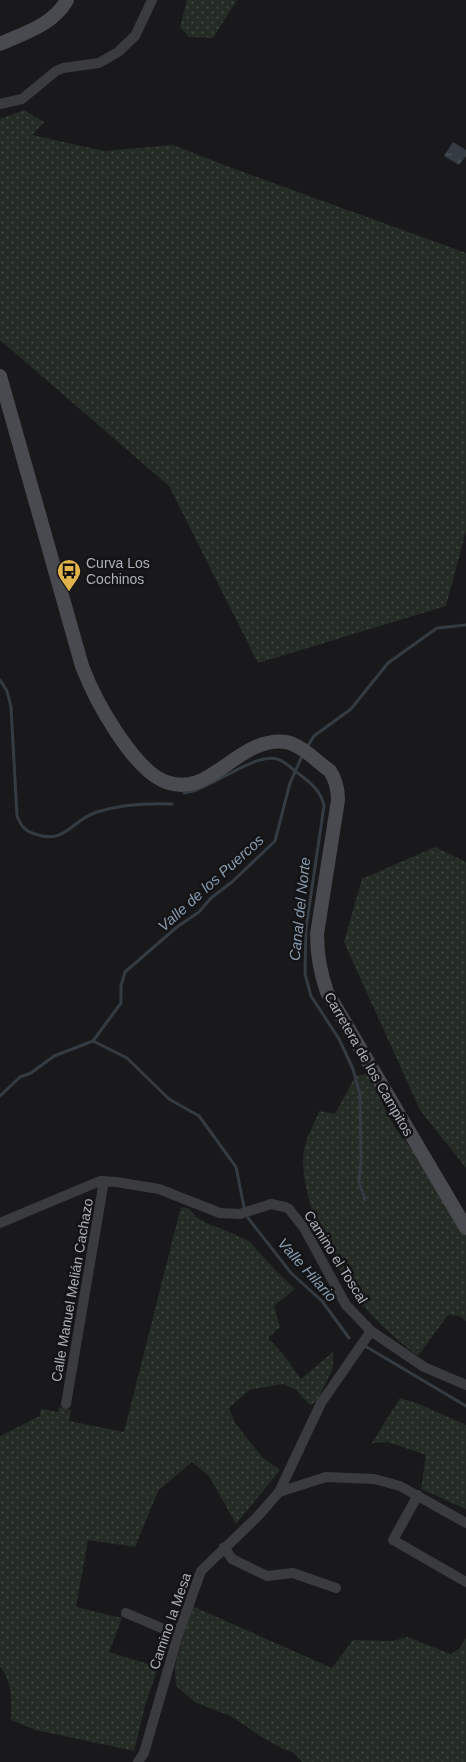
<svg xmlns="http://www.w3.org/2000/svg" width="466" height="1762" font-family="Arial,sans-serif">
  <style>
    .grass { fill: url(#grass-dots) }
    .water { fill: url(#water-ripples) }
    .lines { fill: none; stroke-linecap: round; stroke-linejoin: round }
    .stream { stroke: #343b43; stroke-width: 3 }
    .minor { stroke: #3a3b3f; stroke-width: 10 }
    .secondary { stroke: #494a4f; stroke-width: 14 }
    .labels { text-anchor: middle; stroke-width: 5; stroke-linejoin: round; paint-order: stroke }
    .poi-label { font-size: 14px; fill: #adb0b9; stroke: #141416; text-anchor: start }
    .street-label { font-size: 14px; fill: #adb0b9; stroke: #141416 }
    .water-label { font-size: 15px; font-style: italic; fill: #889cb0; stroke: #141416 }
  </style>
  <defs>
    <pattern id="grass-dots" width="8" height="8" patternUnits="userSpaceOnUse" patternTransform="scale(1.25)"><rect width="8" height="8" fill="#252c26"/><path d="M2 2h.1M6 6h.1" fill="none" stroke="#424843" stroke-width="1.8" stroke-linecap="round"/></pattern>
    <pattern id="water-ripples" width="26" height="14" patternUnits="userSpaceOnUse" patternTransform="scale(1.25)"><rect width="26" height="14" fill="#343b43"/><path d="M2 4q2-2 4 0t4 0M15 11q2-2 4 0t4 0" fill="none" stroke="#4f555c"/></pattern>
  </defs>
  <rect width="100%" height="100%" fill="#19191b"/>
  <path class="grass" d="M 187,0 L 237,0 L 213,38 L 189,37 L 180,27 Z
    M 24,110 L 44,122 L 32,135 L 104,151 L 173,145 L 232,168 L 466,253 L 466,531 L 446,606 L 258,663 L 169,486 L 0,340 L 0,119 Z
    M 435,847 L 466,862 L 466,1168 L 420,1110 L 344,942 L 362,879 Z
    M 367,1073 L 395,1128 L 429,1172 L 466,1235 L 466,1321 L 459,1316 L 448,1315 L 418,1356 C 400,1342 382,1327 367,1310 C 337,1274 297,1198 304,1150 C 306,1137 315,1123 319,1111 L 335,1114 L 355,1077 Z
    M 181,1207 L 189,1209 L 197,1218 L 208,1224 L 232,1233 L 250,1242 L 277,1272 L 295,1289 L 274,1306 L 280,1327 L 268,1338 L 283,1354 L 301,1379 L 333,1352 L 333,1368 L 317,1401 L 310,1405 L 296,1390 L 283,1384 L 249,1390 L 229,1408 L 235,1423 L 263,1458 L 280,1470 L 236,1524 L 209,1476 L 192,1462 L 158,1491 L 135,1547 L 88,1540 L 76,1607 L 122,1618 L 109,1652 L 158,1667 L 145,1706 L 134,1751 L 36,1730 L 11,1720 C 11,1703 13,1680 0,1667 L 0,1436 L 40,1416 L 41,1409 L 58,1412 L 59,1407 L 71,1410 L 69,1421 L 124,1432 Z
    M 400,1398 L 419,1404 L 466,1425 L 466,1509 L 421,1489 L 426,1455 L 388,1442 L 372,1443 Z
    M 192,1606 L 332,1668 L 353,1640 L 393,1641 L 407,1637 L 451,1654 L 460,1648 L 466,1638 L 466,1762 L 302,1762 L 293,1752 L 285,1750 L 260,1736 L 231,1716 L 196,1703 L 176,1686 L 175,1666 Z"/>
  <path class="water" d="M 453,142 L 466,150 L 466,156 L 459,165 L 444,156 Z"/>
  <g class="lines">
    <path class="stream" d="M 0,680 L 7,691 L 11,707 L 17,816 C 21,826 25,831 35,834 C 66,845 71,820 97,812 C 122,804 146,803 172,804
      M 307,747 L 314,736 L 351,709 L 388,663 L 437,628 L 466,625
      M 184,793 C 211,790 254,752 277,759 C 285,761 292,769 299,774 C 311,783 321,791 324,806 L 306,928 L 305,974 L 311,996 L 339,1039 L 353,1069 L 360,1095 L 361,1161 L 359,1182 L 365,1200
      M 93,1041 L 121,1003 L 121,986 L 125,972 L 177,927 L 199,912 L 211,898 L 232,882 L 275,841 L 290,783 L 303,754
      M 0,1096 L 20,1077 L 31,1073 L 54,1056 L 93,1041 L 127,1058 L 169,1099 L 199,1116 L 236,1167 L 244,1207
      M 248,1218 L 291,1273 L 322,1301 L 349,1338
      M 365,1346 L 466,1406"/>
    <path class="minor" d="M 0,104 L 22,99 L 56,71 L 63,68 L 99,63 L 118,52 L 135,36 L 152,0
      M 0,1223 L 100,1181 L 116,1182 L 159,1189 L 220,1213 L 240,1214 L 271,1204 L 285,1207 L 289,1209 L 304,1228 L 346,1305 L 371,1331 L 424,1367 L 466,1385
      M 66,1404 L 104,1181
      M 279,1492 L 326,1477 L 374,1479 L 400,1486 L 466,1523
      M 418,1495 L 393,1540 L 466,1582
      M 224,1547 L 232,1559 L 267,1576 L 293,1573 L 336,1588
      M 126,1613 L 178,1635
      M 138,1762 L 144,1753 L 178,1635 L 201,1571 L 258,1516 L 279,1492 L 321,1403 L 371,1331"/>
    <path class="secondary" d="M 0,44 C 24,33 53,25 67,0
      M 0,376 L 82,666 C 91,690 103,712 117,733 C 139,766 168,803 211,775 C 234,761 257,738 286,742 C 302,745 317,762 330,771 C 336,780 338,790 338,800 L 317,934 C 317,955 320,972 327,992 L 466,1228"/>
  </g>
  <defs>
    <g id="bus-pin" transform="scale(1.25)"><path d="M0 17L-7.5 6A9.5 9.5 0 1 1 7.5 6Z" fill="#e0b34b" stroke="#141416"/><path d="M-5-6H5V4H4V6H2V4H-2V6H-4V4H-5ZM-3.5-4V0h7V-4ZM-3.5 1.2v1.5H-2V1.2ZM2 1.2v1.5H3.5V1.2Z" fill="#111"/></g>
  </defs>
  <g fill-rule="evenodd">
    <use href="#bus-pin" x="69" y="571"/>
  </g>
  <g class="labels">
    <g class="poi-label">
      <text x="86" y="568">Curva Los<tspan x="86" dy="16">Cochinos</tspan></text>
    </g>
    <g class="street-label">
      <text transform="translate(369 1064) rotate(60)" y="5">Carretera de los Campitos</text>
      <text transform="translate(336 1257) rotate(58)" y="5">Camino el Toscal</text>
      <text transform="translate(72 1290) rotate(-80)" y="5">Calle Manuel Melián Cachazo</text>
      <text transform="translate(170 1621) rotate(-71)" y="5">Camino la Mesa</text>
    </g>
    <g class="water-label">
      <text transform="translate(211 883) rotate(-42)" y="5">Valle de los Puercos</text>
      <text transform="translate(300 909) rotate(-84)" y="5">Canal del Norte</text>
      <text transform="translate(307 1270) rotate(48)" y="5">Valle Hilario</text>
    </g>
  </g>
</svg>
